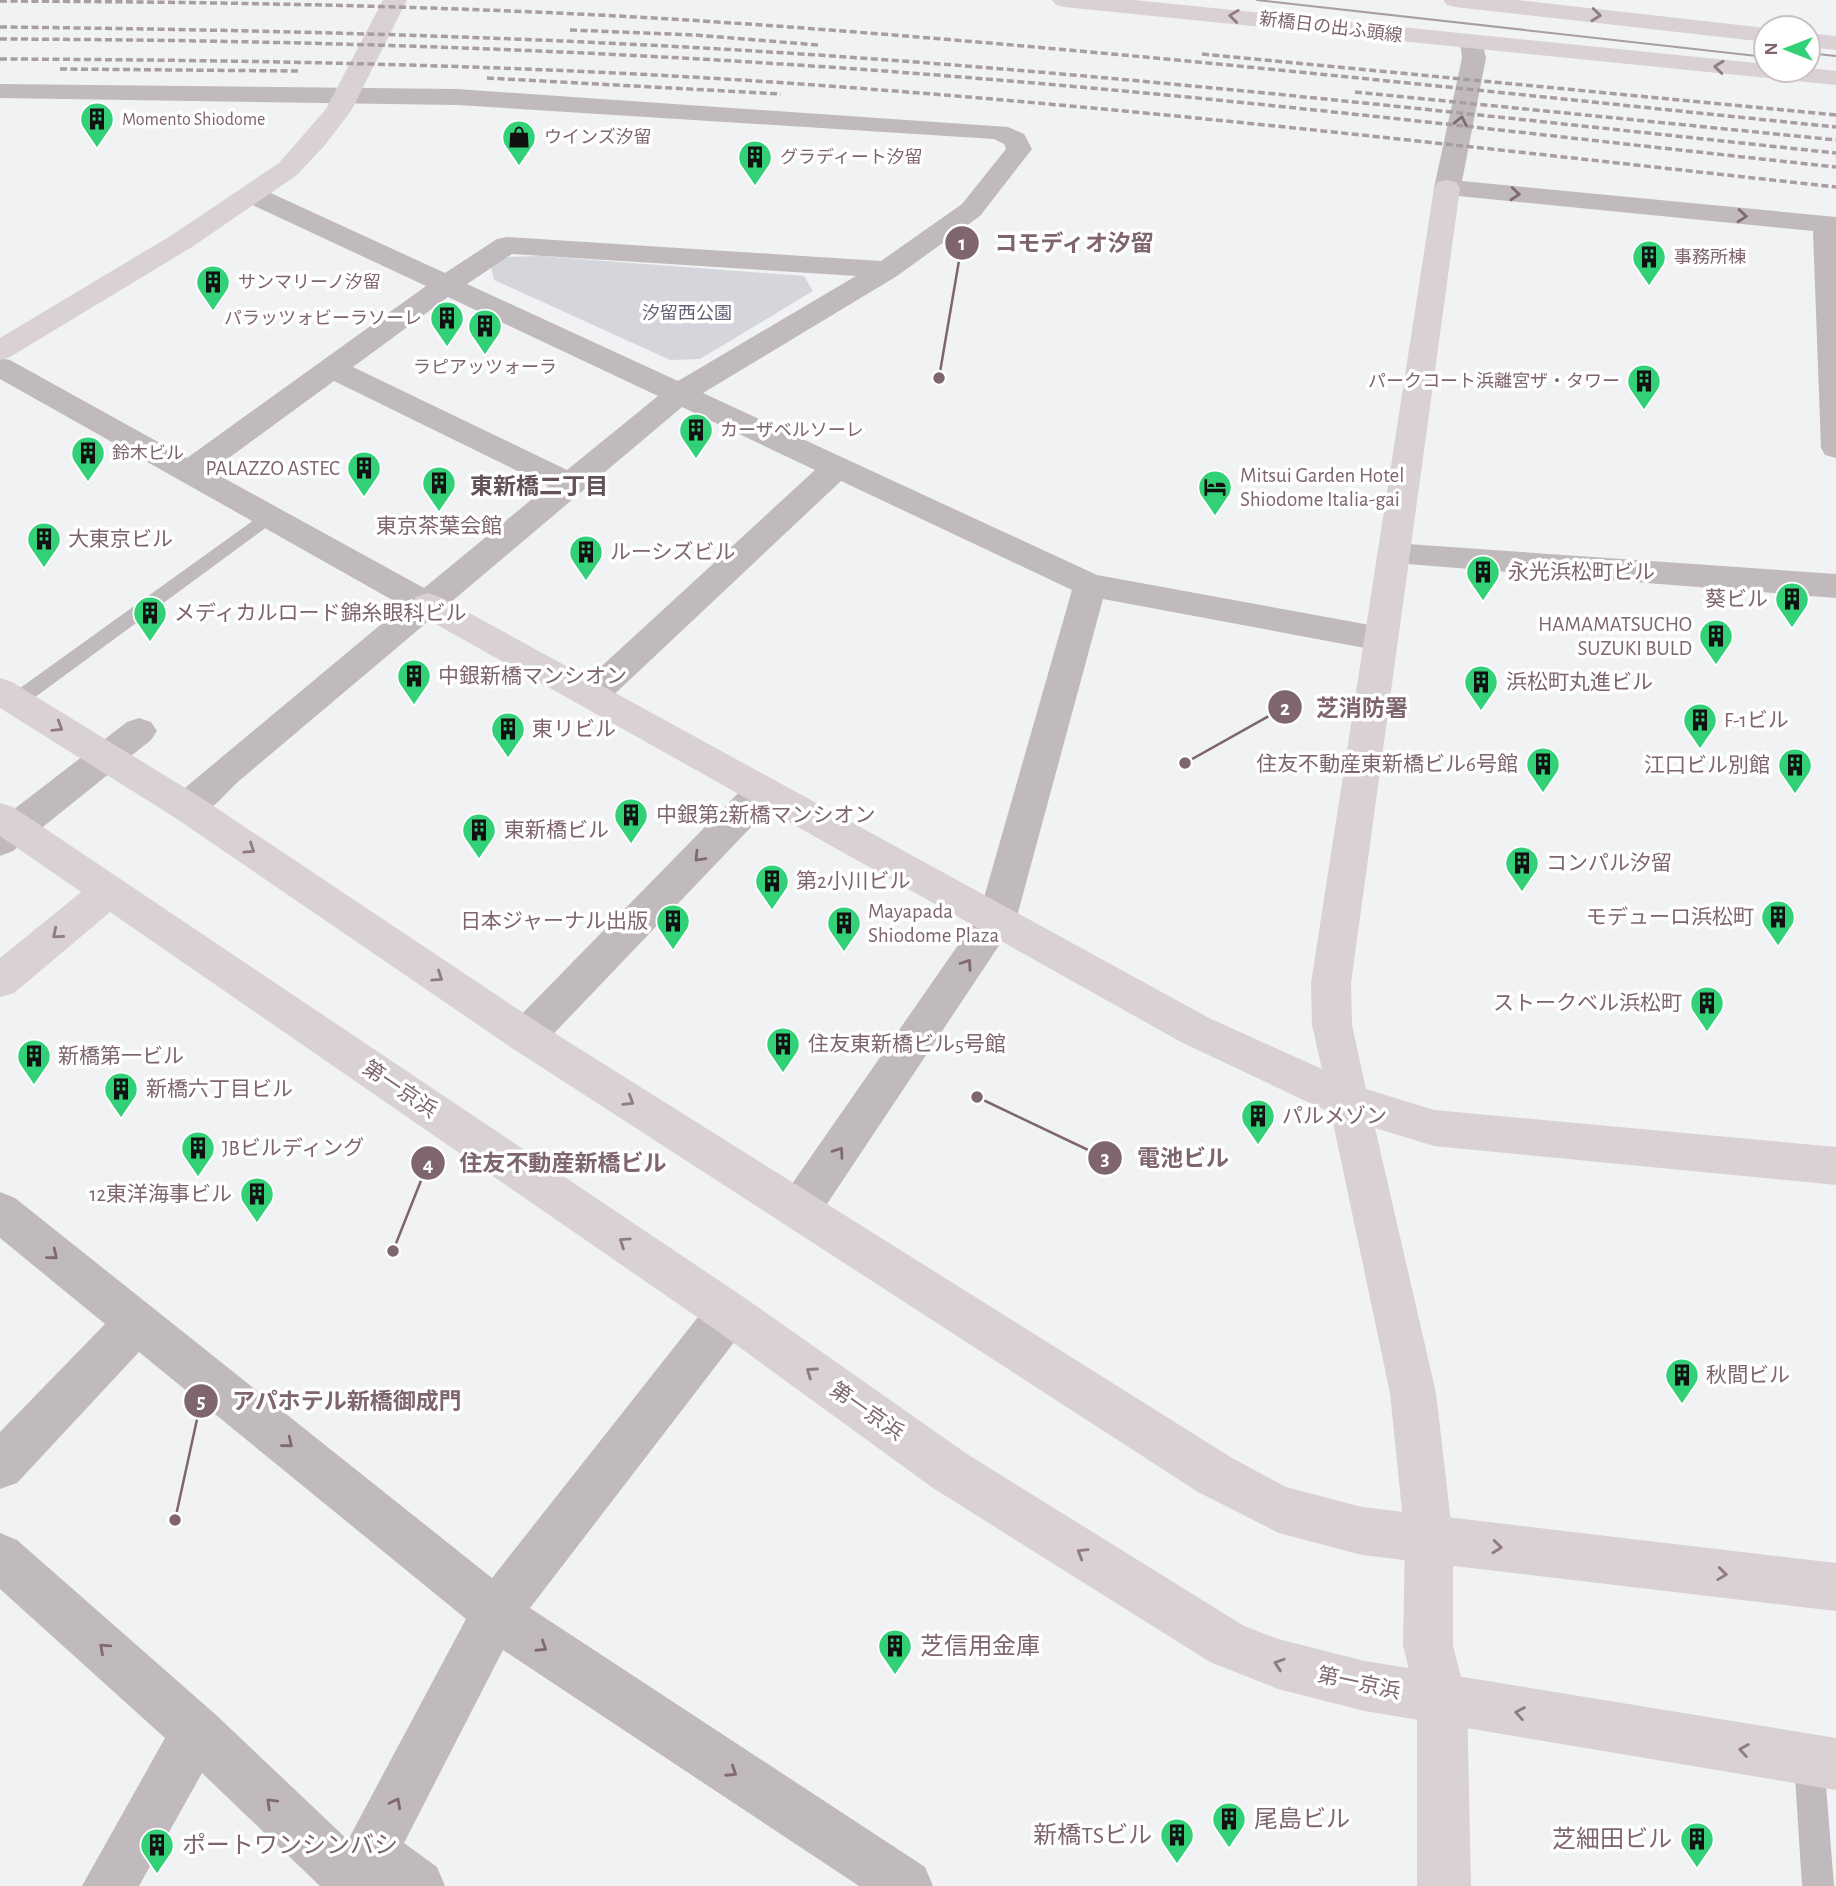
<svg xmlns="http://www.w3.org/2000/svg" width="1836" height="1886" font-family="'Alegreya Sans','Noto Sans JP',sans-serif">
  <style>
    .green { fill: #d4d6dc }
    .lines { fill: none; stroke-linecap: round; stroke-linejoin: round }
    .lane { fill: #c1babc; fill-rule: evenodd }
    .street { fill: #c1babc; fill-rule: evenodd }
    .secondary { fill: #d9d1d4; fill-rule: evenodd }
    .highway { fill: #d9d1d4; fill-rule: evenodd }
    .tram { stroke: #a89ea2; stroke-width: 2 }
    .rail { stroke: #a89ea2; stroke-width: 3.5; stroke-dasharray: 7 3.5; stroke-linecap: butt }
    .oneway { stroke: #907b82 }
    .oneway2 { stroke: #816972 }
    .labels { text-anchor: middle; stroke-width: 7; stroke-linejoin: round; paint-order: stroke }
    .far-street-label { font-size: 18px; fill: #7e656e; stroke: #fff }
    .far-poi-label { font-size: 18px; fill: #7e656e; stroke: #fff; text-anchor: start }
    .far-park-label { font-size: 18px; fill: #636376; stroke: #fff }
    .poi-label { font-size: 21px; fill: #7e656e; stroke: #fff; text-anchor: start }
    .street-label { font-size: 21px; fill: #7e656e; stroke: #fff }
    .neighbourhood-label { font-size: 23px; font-weight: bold; fill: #645258; stroke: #fff }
    .near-poi-label { font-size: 24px; fill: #7e656e; stroke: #fff; text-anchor: start }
    .leader { fill: none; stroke: #7e656e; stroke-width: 2.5 }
    .callout-dot { fill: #7e656e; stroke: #fff; stroke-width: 2.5 }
    .mark-label { font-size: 21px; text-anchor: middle; font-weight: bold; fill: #fff }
    .callout-label { font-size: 23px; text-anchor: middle; font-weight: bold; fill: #7e656e; stroke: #fff; stroke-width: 7; stroke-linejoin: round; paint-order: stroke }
  </style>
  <rect width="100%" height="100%" fill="#f0f2f3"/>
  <path class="green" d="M 539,256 L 804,276 L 813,291 L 700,359 L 670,360 L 494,280 L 491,267 L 506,257 Z"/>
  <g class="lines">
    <path class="lane" d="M 268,510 L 275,511 L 277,516 L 275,521 L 23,706 L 9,706 L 6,701 L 9,696 Z
      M 1809,1746 L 1820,1750 L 1824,1761 L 1834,1886 L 1802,1886 L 1794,1761 L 1798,1750 Z"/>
    <path class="street" d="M 1472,35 L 1481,37 L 1486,58 L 1462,181 L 1836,217 L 1836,458 L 1825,455 L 1821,448 L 1813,231 L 1438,194 L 1434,188 L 1462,58 L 1460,42 L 1463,37 Z
      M 0,84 L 457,89 L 1008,127 L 1024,134 L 1032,149 L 980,216 L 897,276 L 703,393 L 1097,575 L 1381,627 L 1393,630 L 1398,639 L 1393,648 L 1381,651 L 1103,599 L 1016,920 L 815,1222 L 800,1228 L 785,1222 L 779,1208 L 785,1194 L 979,915 L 1072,590 L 841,481 L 604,704 L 592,708 L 580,704 L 575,695 L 580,686 L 815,470 L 682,407 L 239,781 C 220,798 202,826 174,817 L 169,807 L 174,797 L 403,606 L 0,379 L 0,358 L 10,360 L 187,458 L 426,286 L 244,201 L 240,195 L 244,189 L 262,189 L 445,273 L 497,239 L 507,237 L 881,261 L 962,204 L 1006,149 L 1004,144 L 994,139 L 457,105 L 0,98 ZM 512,254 L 856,276 L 678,381 L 467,284 ZM 448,297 L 658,396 L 567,470 L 353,367 ZM 334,381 L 548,486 L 424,588 L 211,471 Z
      M 1393,543 L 1836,574 L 1836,598 L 1382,562 L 1377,554 L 1382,546 Z
      M 139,718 L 151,722 L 157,731 L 151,740 L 13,851 L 0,856 L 0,820 L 127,722 Z
      M 763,777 L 776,781 L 781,791 L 776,801 L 540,1048 L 526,1053 L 512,1048 L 506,1036 L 512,1024 L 750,781 Z
      M 0,1192 L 15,1198 L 492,1578 L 713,1298 L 729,1292 L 745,1298 L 751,1313 L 745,1328 L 530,1608 L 925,1867 L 933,1886 L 859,1886 L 503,1650 L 404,1843 L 437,1867 L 445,1886 L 320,1886 L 202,1773 L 139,1886 L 82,1886 L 165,1738 L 0,1589 L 0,1533 L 17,1540 L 215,1714 L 348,1840 L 466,1619 L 139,1352 L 17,1483 L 0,1489 L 0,1432 L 105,1324 L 0,1238 Z"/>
    <path class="secondary" d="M 383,0 L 407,0 L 351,111 L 325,145 L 297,175 L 192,247 L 10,357 L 0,360 L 0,338 L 172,235 L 279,163 L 326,109 Z
      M 1052,0 L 1134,0 L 1766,64 L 1766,70 L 1808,68 L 1836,71 L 1836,85 L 1064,7 L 1056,5 Z
      M 1443,0 L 1518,0 L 1766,28 L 1766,42 L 1455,7 L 1447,5 Z
      M 1808,33 L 1836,36 L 1836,50 L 1808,47 Z
      M 1447,180 L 1456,182 L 1460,188 L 1351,983 L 1352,1025 L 1366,1089 L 1434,1110 L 1836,1147 L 1836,1185 L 1434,1146 L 1375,1128 L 1436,1393 L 1453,1540 L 1453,1646 L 1467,1700 L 1471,1886 L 1417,1886 L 1417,1700 L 1403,1646 L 1405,1540 L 1390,1393 L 1331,1113 L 1181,1042 L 416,613 L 411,605 L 416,597 L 428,593 L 440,597 L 1209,1018 L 1322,1069 L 1312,1025 L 1311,983 L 1434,188 L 1438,182 Z
      M 109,876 L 122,880 L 128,891 L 122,902 L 14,993 L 0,997 L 0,958 L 96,880 Z"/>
    <path class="highway" d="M 0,678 L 12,682 L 200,797 L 540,1024 L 1232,1458 L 1286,1487 L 1362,1507 L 1836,1563 L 1836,1611 L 1362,1555 L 1279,1533 L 1198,1492 L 512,1048 L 174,817 L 0,708 Z
      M 0,803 L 13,807 L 745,1298 L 967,1454 L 1244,1626 L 1278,1639 L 1365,1661 L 1836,1738 L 1836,1790 L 1365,1711 L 1278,1689 L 1210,1662 L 933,1488 L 713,1328 L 0,836 Z"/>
    <path class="tram" d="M 1257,0 L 1766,57
      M 1808,53 L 1836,56"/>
    <path class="rail" d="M 0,1 C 234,2 469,6 703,21 C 1081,46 1459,89 1836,127
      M 0,27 C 278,30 555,37 832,56 C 1168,79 1502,118 1836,153
      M 570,30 L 695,35 L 818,45
      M 0,39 C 321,40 641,51 961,77 C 1254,100 1545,136 1836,167
      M 1202,54 L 1836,115
      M 0,59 C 262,60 525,65 786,83 C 1137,107 1486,149 1836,187
      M 60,69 L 298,71
      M 487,78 L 781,94
      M 1355,92 L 1836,140"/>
  </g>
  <defs><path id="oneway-chevron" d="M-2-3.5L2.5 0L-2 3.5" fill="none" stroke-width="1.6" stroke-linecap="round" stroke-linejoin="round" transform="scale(1.75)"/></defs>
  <g class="oneway">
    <use href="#oneway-chevron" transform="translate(1596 15) rotate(6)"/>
    <use href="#oneway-chevron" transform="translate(1234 16) rotate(-173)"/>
    <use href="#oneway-chevron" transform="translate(1719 67) rotate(-174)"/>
    <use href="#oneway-chevron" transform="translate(58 727) rotate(32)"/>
    <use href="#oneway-chevron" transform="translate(250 849) rotate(34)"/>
    <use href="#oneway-chevron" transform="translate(57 934) rotate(140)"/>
    <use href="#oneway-chevron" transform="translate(438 977) rotate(34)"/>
    <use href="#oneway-chevron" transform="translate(629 1101) rotate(32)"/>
    <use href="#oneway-chevron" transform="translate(624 1242) rotate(-146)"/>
    <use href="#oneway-chevron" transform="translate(811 1372) rotate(-145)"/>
    <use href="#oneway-chevron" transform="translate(1497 1547) rotate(6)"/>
    <use href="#oneway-chevron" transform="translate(1082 1553) rotate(-148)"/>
    <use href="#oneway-chevron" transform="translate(1722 1574) rotate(7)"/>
    <use href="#oneway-chevron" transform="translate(1279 1664) rotate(-162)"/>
    <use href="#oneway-chevron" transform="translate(1520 1713) rotate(-170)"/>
    <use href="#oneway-chevron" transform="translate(1744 1750) rotate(-171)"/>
  </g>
  <g class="oneway2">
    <use href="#oneway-chevron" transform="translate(1461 121) rotate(-78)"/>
    <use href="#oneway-chevron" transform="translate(1515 194) rotate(5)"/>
    <use href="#oneway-chevron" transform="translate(1742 216) rotate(5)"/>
    <use href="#oneway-chevron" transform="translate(699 857) rotate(134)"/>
    <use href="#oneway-chevron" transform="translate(967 964) rotate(-56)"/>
    <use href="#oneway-chevron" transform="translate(839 1152) rotate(-55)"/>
    <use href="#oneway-chevron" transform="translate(53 1255) rotate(39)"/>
    <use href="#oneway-chevron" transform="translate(288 1443) rotate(39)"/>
    <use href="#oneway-chevron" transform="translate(542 1647) rotate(33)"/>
    <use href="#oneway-chevron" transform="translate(104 1648) rotate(-138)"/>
    <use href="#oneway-chevron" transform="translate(732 1772) rotate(33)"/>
    <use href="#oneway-chevron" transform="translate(271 1803) rotate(-136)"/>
    <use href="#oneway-chevron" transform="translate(396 1803) rotate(-62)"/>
  </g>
  <defs>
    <g id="building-pin" transform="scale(1.75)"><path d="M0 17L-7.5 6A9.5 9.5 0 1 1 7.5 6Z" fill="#32d178" stroke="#fff"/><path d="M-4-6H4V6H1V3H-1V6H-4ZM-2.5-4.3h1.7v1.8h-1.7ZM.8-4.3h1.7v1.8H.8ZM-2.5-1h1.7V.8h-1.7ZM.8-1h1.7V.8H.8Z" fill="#111"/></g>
    <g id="shop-pin" transform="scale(1.75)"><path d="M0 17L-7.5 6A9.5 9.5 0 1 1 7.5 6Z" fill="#32d178" stroke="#fff"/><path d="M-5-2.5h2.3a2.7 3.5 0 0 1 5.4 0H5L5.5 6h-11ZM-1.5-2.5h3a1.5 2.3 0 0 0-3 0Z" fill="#111"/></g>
    <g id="hotel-pin" transform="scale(1.75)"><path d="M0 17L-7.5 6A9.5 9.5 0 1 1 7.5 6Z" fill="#32d178" stroke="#fff"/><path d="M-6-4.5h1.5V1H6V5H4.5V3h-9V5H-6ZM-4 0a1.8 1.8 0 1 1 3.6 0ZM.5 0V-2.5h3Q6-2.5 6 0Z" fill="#111"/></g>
  </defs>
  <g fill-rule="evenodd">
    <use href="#building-pin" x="97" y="119"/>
    <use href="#shop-pin" x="519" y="137"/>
    <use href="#building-pin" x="755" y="157"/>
    <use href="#building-pin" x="1649" y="257"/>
    <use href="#building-pin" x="213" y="282"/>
    <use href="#building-pin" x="447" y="318"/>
    <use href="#building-pin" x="485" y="326"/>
    <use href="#building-pin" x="1644" y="381"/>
    <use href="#building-pin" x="696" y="430"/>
    <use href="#building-pin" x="88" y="453"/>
    <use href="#building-pin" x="364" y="468"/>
    <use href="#building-pin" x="439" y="483"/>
    <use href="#hotel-pin" x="1215" y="487"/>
    <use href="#building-pin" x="44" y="539"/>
    <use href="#building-pin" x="586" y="552"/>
    <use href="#building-pin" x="1483" y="572"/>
    <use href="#building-pin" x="1792" y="599"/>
    <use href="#building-pin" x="150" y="613"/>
    <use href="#building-pin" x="1716" y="636"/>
    <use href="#building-pin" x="414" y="676"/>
    <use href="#building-pin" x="1481" y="682"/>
    <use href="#building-pin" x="1700" y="720"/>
    <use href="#building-pin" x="508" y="729"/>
    <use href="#building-pin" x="1543" y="764"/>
    <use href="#building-pin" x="1795" y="765"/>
    <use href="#building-pin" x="631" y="815"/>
    <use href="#building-pin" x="479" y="830"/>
    <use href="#building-pin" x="1522" y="863"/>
    <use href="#building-pin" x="772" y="881"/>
    <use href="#building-pin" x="1778" y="917"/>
    <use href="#building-pin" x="673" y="921"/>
    <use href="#building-pin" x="844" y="923"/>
    <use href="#building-pin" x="1707" y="1003"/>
    <use href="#building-pin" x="783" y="1044"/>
    <use href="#building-pin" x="34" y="1056"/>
    <use href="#building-pin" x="121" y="1089"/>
    <use href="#building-pin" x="1258" y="1116"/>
    <use href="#building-pin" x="198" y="1148"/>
    <use href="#building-pin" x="257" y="1194"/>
    <use href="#building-pin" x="1682" y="1375"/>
    <use href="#building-pin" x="895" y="1646"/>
    <use href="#building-pin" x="1229" y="1819"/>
    <use href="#building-pin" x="1177" y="1835"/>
    <use href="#building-pin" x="1697" y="1839"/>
    <use href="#building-pin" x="157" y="1845"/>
  </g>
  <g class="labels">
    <g class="far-street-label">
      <text transform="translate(1331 27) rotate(7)" y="6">新橋日の出ふ頭線</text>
    </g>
    <g class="far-poi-label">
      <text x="122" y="125">Momento Shiodome</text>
      <text x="544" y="143">ウインズ汐留</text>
      <text x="780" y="163">グラディート汐留</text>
      <text x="1674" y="263">事務所棟</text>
      <text x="238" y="288">サンマリーノ汐留</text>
      <text x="422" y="324" text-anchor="end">パラッツォビーラソーレ</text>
      <text x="485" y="373" text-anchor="middle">ラピアッツォーラ</text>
      <text x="1620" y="387" text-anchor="end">パークコート浜離宮ザ・タワー</text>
      <text x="720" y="436">カーザベルソーレ</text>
      <text x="112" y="459">鈴木ビル</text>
    </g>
    <g class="far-park-label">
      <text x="687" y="319">汐留西公園</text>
    </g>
    <g class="poi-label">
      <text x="340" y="475" text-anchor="end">PALAZZO ASTEC</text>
      <text x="1240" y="482">Mitsui Garden Hotel<tspan x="1240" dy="24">Shiodome Italia-gai</tspan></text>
      <text x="439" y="533" text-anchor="middle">東京茶葉会館</text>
      <text x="68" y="546">大東京ビル</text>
      <text x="610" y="559">ルーシズビル</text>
      <text x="1508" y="579">永光浜松町ビル</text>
      <text x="1768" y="606" text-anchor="end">葵ビル</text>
      <text x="174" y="620">メディカルロード錦糸眼科ビル</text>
      <text x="1692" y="631" text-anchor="end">HAMAMATSUCHO<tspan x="1692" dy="24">SUZUKI BULD</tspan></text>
      <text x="438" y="683">中銀新橋マンシオン</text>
      <text x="1506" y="689">浜松町丸進ビル</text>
      <text x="1724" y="727">F-1ビル</text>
      <text x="532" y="736">東リビル</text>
      <text x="1518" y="771" text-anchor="end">住友不動産東新橋ビル6号館</text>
      <text x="1770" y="772" text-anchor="end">江口ビル別館</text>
      <text x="656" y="822">中銀第2新橋マンシオン</text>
      <text x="504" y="837">東新橋ビル</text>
      <text x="1546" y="870">コンパル汐留</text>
      <text x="796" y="888">第2小川ビル</text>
      <text x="868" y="918">Mayapada<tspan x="868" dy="24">Shiodome Plaza</tspan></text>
      <text x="1754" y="924" text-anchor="end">モデューロ浜松町</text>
      <text x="648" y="928" text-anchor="end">日本ジャーナル出版</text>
      <text x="1682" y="1010" text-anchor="end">ストークベル浜松町</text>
      <text x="808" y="1051">住友東新橋ビル5号館</text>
      <text x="58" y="1063">新橋第一ビル</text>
      <text x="146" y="1096">新橋六丁目ビル</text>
      <text x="1282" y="1123">パルメゾン</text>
      <text x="222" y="1155">JBビルディング</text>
      <text x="232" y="1201" text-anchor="end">12東洋海事ビル</text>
      <text x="1706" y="1382">秋間ビル</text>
    </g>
    <g class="street-label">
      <text transform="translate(400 1089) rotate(34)" y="7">第一京浜</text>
      <text transform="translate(867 1411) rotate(35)" y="7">第一京浜</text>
      <text transform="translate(1359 1683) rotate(12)" y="7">第一京浜</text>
    </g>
    <g class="neighbourhood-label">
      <text x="539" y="494">東新橋二丁目</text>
    </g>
    <g class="near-poi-label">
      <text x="920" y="1654">芝信用金庫</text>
      <text x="1254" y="1827">尾島ビル</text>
      <text x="1152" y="1843" text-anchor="end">新橋TSビル</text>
      <text x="1672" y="1847" text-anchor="end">芝細田ビル</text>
      <text x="182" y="1853">ポートワンシンバシ</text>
    </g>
  </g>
  <path class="leader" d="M939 378L962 243M1185 763L1285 707M977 1097L1105 1158M393 1251L428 1163M175 1520L201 1401"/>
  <g class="callout-dot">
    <circle cx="939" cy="378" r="7"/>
    <circle cx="1185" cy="763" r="7"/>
    <circle cx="977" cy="1097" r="7"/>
    <circle cx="393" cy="1251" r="7"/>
    <circle cx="175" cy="1520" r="7"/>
    <circle cx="962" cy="243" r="18"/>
    <circle cx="1285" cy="707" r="18"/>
    <circle cx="1105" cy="1158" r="18"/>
    <circle cx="428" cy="1163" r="18"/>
    <circle cx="201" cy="1401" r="18"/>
  </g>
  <g class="mark-label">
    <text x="962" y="250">1</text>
    <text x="1285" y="715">2</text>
    <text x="1105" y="1165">3</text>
    <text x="428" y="1171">4</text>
    <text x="201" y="1408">5</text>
  </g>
  <g class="callout-label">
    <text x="1074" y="251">コモディオ汐留</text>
    <text x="1362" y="716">芝消防署</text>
    <text x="1183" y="1166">電池ビル</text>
    <text x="563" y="1171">住友不動産新橋ビル</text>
    <text x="347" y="1409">アパホテル新橋御成門</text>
  </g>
  <g transform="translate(1787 49) rotate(270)"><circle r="33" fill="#ffffff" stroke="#cbc1c5" stroke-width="2"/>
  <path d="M0-5L12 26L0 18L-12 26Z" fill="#32d178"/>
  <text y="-10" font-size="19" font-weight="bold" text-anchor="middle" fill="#7e656e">N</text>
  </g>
</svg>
